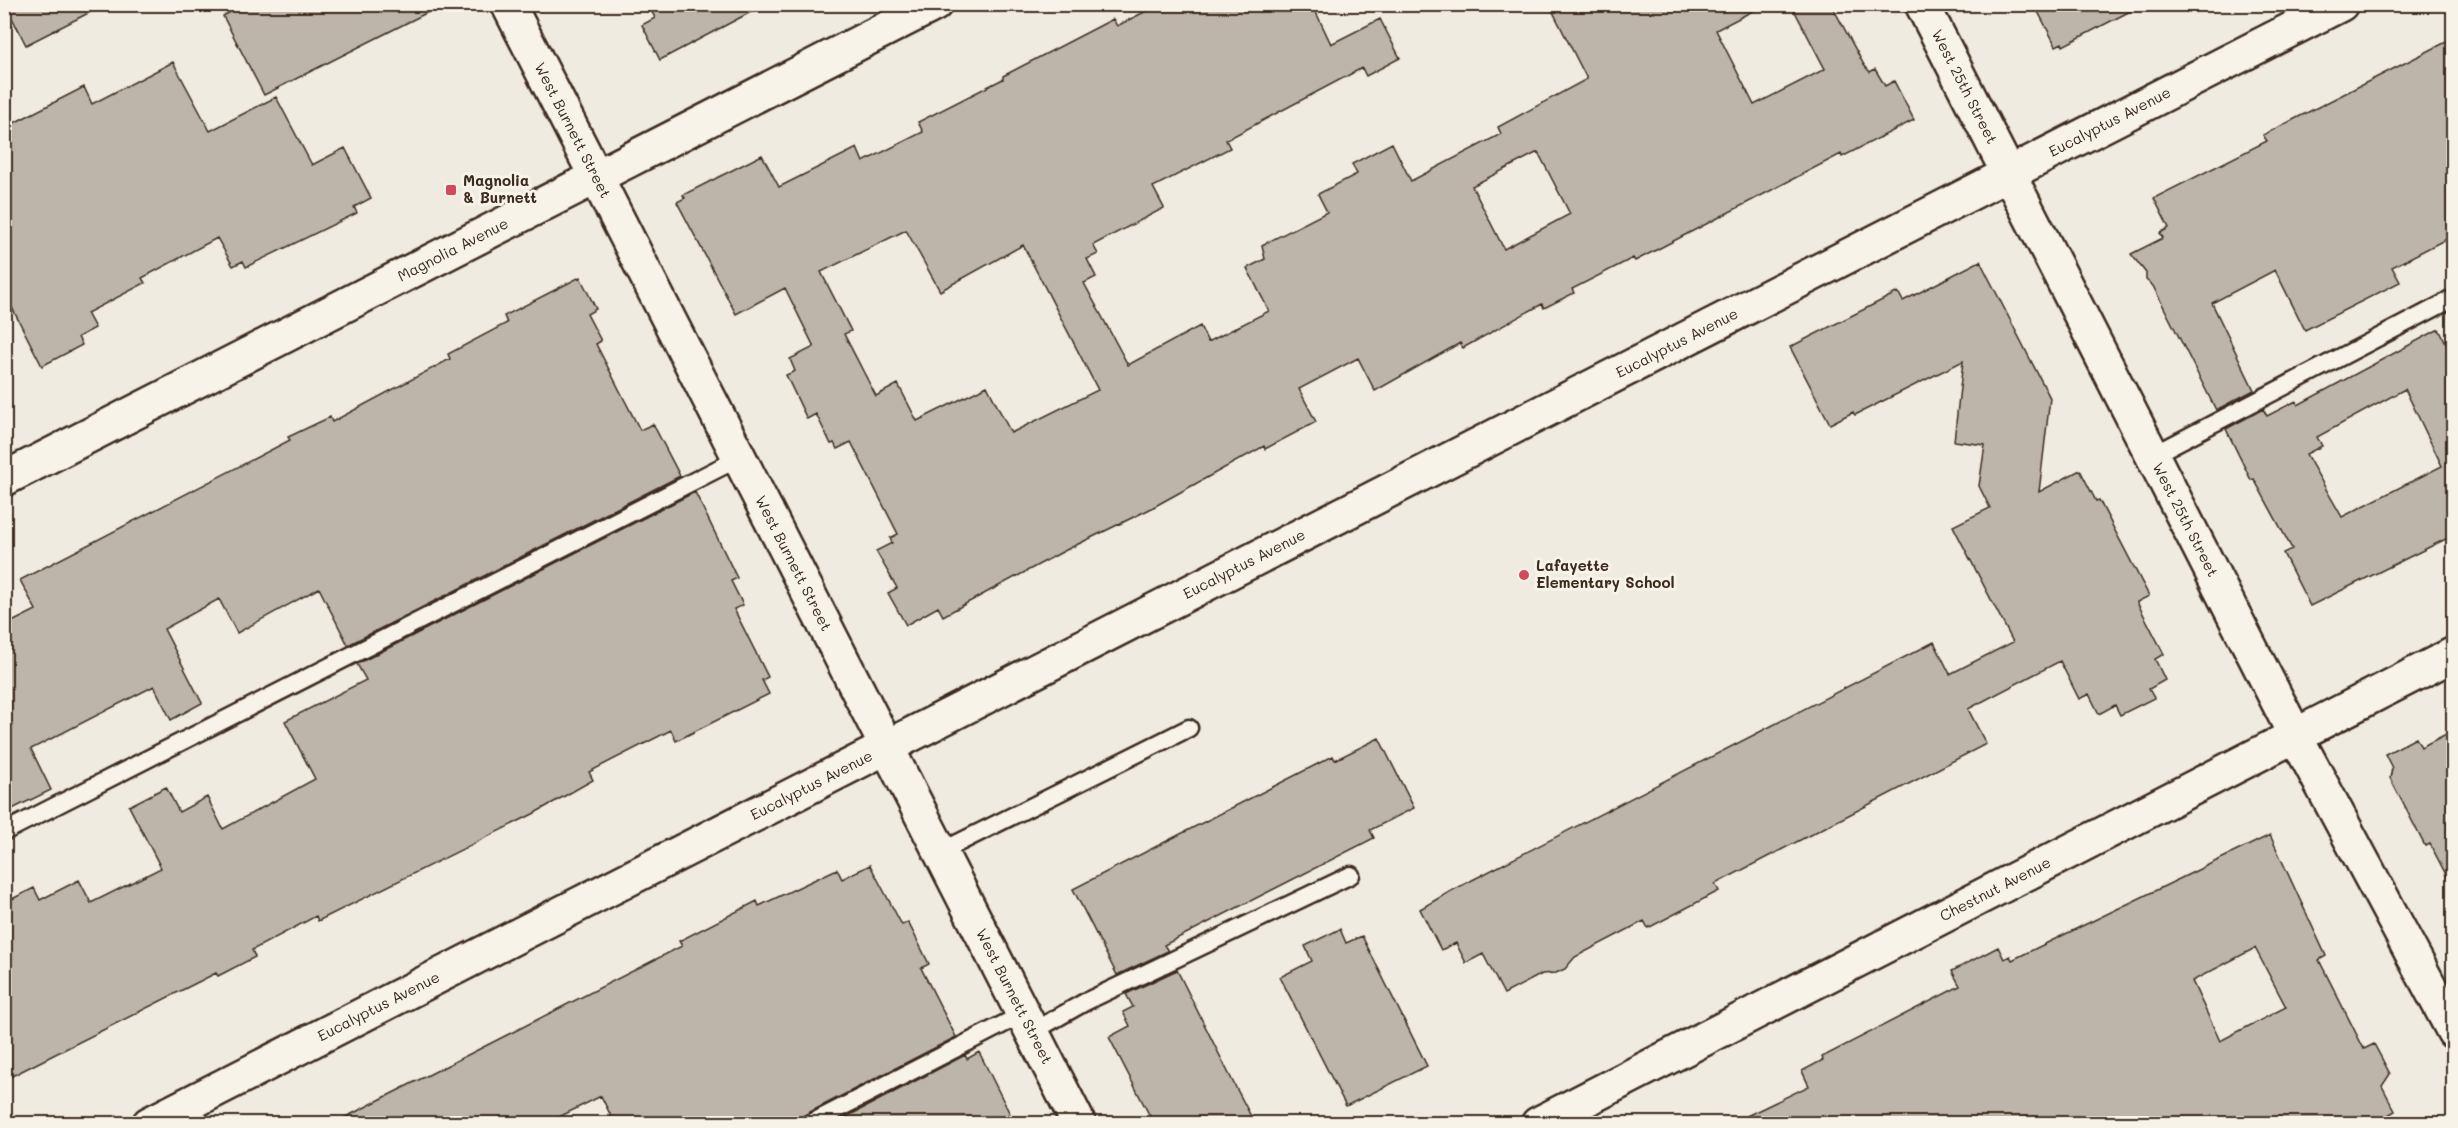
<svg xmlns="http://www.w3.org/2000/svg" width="2458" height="1128" font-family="Mali,sans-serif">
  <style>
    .building { fill: #bdb5aa; stroke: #3b2a1e; stroke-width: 1.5; fill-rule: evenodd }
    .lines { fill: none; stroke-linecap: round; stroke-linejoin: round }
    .service-casing { stroke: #3b2a1e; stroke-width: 21 }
    .minor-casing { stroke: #3b2a1e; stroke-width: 38 }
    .tertiary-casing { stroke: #3b2a1e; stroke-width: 38 }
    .service { stroke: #f7f3e8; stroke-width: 16 }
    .minor { stroke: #f7f3e8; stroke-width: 33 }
    .tertiary { stroke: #f7f3e8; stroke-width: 33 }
    .poi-dot { fill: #d1495b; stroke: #f7f3e8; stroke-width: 2 }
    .labels { text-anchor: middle; stroke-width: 6; stroke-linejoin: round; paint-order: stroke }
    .street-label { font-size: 15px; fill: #3b2a1e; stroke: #f7f3e8 }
    .poi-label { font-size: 15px; font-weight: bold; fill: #3b2a1e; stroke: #f7f3e8; text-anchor: start }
  </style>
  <rect width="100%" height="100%" fill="#efebe0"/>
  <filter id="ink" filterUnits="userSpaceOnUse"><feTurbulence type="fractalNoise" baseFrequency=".0167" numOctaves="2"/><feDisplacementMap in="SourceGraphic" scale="12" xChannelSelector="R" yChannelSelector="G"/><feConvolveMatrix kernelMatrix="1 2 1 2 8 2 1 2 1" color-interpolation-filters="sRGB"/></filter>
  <g filter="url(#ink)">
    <path class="building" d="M 5,4 L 106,4 L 26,45 Z
      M 245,4 L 444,4 L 264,95 L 223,16 Z
      M 648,4 L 766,4 L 660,60 L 642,25 L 655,18 Z
      M 1160,4 L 1312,4 L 1331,44 L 1380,19 L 1400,58 L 1366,76 L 1362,68 L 1226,140 L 1230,148 L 1153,187 L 1164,208 L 1093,245 L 1098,254 L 1087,259 L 1096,277 L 1084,283 L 1128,365 L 1200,326 L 1208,342 L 1269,311 L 1247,268 L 1265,259 L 1262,245 L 1327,212 L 1318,194 L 1357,174 L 1352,164 L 1392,143 L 1411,181 L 1501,134 L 1498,127 L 1587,79 L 1549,4 L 1766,4 L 1716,30 L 1754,105 L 1825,69 L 1791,4 L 1831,4 L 1864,65 L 1870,72 L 1875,69 L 1885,86 L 1894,81 L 1914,120 L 1842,157 L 1841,154 L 1635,261 L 1633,258 L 1572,289 L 1574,293 L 1544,308 L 1542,304 L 1463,348 L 1460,343 L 1375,391 L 1358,358 L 1299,389 L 1316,422 L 1265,449 L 1264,446 L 1148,510 L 1064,551 L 943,616 L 938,607 L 906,625 L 888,593 L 897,588 L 876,551 L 892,543 L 890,538 L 898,534 L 851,442 L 837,449 L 834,443 L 831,444 L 816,414 L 807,419 L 786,375 L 795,371 L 790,359 L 814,347 L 785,288 L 736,314 L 677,202 L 685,198 L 683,195 L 762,155 L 779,187 L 857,148 L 863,162 L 923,132 L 918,122 L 1003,79 L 1003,76 L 1113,19 L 1117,26 ZM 1538,152 L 1570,214 L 1504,249 L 1472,186 ZM 906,230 L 940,291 L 1023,245 L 1098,390 L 1011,433 L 987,386 L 917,421 L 898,384 L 876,396 L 844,334 L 851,331 L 821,272 Z
      M 2034,4 L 2144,4 L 2063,46 L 2062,43 L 2056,46 Z
      M 2454,38 L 2454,235 L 2392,267 L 2400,282 L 2305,330 L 2275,270 L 2212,303 L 2254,390 L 2216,410 L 2153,286 L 2146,280 L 2146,273 L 2131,254 L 2163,238 L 2160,233 L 2169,228 L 2154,198 L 2267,141 L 2263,135 Z
      M 173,62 L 210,131 L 276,97 L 312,165 L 345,148 L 371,198 L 354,207 L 357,213 L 246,267 L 243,261 L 233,266 L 217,238 L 142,278 L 145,283 L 87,313 L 95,328 L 78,337 L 82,345 L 42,366 L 4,292 L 4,128 L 84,87 L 92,104 Z
      M 1980,261 L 2050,398 L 2039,492 L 2080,470 L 2096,501 L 2099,500 L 2149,596 L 2137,602 L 2164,654 L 2155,659 L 2165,680 L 2149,689 L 2154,698 L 2120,715 L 2115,705 L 2099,714 L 2089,694 L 2079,699 L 2060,661 L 1968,709 L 1986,744 L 1715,884 L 1719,891 L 1648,928 L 1644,921 L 1575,957 L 1565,969 L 1556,973 L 1542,974 L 1504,994 L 1483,954 L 1466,963 L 1456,943 L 1441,950 L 1420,909 L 1451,891 L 1934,642 L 1950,674 L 2013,642 L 1953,526 L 1990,508 L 1979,486 L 1985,445 L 1954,441 L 1963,361 L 1855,415 L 1853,412 L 1830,424 L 1790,347 L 1898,292 L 1903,301 Z
      M 580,277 L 596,309 L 587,314 L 601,341 L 596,344 L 640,430 L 653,424 L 680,476 L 348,645 L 319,588 L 237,633 L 219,599 L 164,629 L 202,703 L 171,720 L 154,686 L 31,749 L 51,790 L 4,813 L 4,626 L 36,610 L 20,580 L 290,440 L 288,437 L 330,417 L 332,422 L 450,359 L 448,354 L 507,323 L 504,316 Z
      M 2439,329 L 2454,359 L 2454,535 L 2310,606 L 2283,553 L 2292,549 L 2254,479 L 2251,480 L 2226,429 L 2263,409 L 2267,416 L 2296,401 L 2298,405 ZM 2405,389 L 2442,466 L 2342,517 L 2306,454 L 2322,446 L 2317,437 Z
      M 695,492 L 737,578 L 731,581 L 743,605 L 734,609 L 768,677 L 762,680 L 769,694 L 676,741 L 671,730 L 589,772 L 593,780 L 533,814 L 318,921 L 316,916 L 252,950 L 255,957 L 218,976 L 216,973 L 4,1080 L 4,903 L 34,888 L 40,900 L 79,880 L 91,903 L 161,868 L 129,806 L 166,787 L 179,812 L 207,797 L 223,829 L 315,779 L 285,721 L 366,680 L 357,664 Z
      M 2454,730 L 2454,890 L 2430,844 L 2425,846 L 2390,778 L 2392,768 L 2385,754 L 2416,738 L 2421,747 Z
      M 1379,738 L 1414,808 L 1370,830 L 1374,838 L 1164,945 L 1168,951 L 1117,975 L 1073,889 L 1333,756 L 1335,760 Z
      M 2270,835 L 2326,956 L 2319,960 L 2364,1049 L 2374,1044 L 2390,1074 L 2382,1086 L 2395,1111 L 2373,1124 L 1730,1124 L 1809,1086 L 1802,1071 L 1823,1060 L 1822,1057 L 1960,986 L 1952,971 L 1998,947 L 2004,959 L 2010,956 L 2012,960 ZM 2255,948 L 2286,1007 L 2220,1041 L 2192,981 Z
      M 870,865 L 902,925 L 908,922 L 929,964 L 921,968 L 956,1037 L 804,1115 L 799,1124 L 615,1124 L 601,1096 L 545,1124 L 332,1124 L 682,946 L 679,941 L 757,901 L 759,906 L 837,869 L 842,879 Z
      M 1340,929 L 1346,943 L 1362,936 L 1427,1066 L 1346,1106 L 1280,977 L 1312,961 L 1305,946 Z
      M 1177,970 L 1232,1080 L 1255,1124 L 1154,1124 L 1109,1037 L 1130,1026 L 1123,1012 L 1133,1007 L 1126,994 Z
      M 979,1052 L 1015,1124 L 833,1124 L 965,1055 L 967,1059 Z"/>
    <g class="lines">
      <g class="service-casing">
        <path id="service" d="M 2153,455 L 2454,298
          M 4,832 L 739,458
          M 940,852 L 1189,728
          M 1032,1032 L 1085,1002 L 1351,875
          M 809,1124 L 1023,1014"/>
      </g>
      <g class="minor-casing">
        <g id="minor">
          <path id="s1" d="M 508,4 L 1079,1124"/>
          <path id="s2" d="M 1922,4 L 2295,735 L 2454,1032"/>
          <path id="s3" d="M 149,1124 L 2341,4"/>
          <path id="s4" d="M 1538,1124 L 2454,654"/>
        </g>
      </g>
      <g class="tertiary-casing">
        <g id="tertiary">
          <path id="s5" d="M 4,479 L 935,4"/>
        </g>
      </g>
      <use href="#service" class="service"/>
      <use href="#minor" class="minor"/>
      <use href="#tertiary" class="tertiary"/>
    </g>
  </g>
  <g class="poi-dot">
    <rect x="445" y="184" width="12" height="12" rx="3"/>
    <circle cx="1524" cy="575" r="6"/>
  </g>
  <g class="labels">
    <g class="street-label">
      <text dy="5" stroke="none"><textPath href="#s2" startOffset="93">West 25th Street</textPath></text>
      <text dy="5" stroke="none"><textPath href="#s3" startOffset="2202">Eucalyptus Avenue</textPath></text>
      <text dy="5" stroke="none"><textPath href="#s1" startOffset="142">West Burnett Street</textPath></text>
      <text dy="5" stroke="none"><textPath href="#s5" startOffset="504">Magnolia Avenue</textPath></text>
      <text dy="5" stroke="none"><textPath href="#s3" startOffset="1716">Eucalyptus Avenue</textPath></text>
      <text dy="5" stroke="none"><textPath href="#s2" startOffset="579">West 25th Street</textPath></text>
      <text dy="5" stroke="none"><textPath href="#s1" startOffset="628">West Burnett Street</textPath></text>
      <text dy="5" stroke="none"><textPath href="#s3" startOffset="1230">Eucalyptus Avenue</textPath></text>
      <text dy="5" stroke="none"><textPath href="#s3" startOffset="744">Eucalyptus Avenue</textPath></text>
      <text dy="5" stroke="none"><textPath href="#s4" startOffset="514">Chestnut Avenue</textPath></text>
      <text dy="5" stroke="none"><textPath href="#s1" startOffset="1114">West Burnett Street</textPath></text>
      <text dy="5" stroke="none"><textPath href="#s3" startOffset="258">Eucalyptus Avenue</textPath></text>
    </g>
    <g class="poi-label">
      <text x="463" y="186">Magnolia<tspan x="463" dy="17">&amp; Burnett</tspan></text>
      <text x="1536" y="571">Lafayette<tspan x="1536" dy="17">Elementary School</tspan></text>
    </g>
  </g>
  <rect width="2458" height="1128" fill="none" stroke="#f7f3e8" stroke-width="24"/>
  <rect x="12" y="12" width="2434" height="1104" fill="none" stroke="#3b2a1e" stroke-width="2" filter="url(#ink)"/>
</svg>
